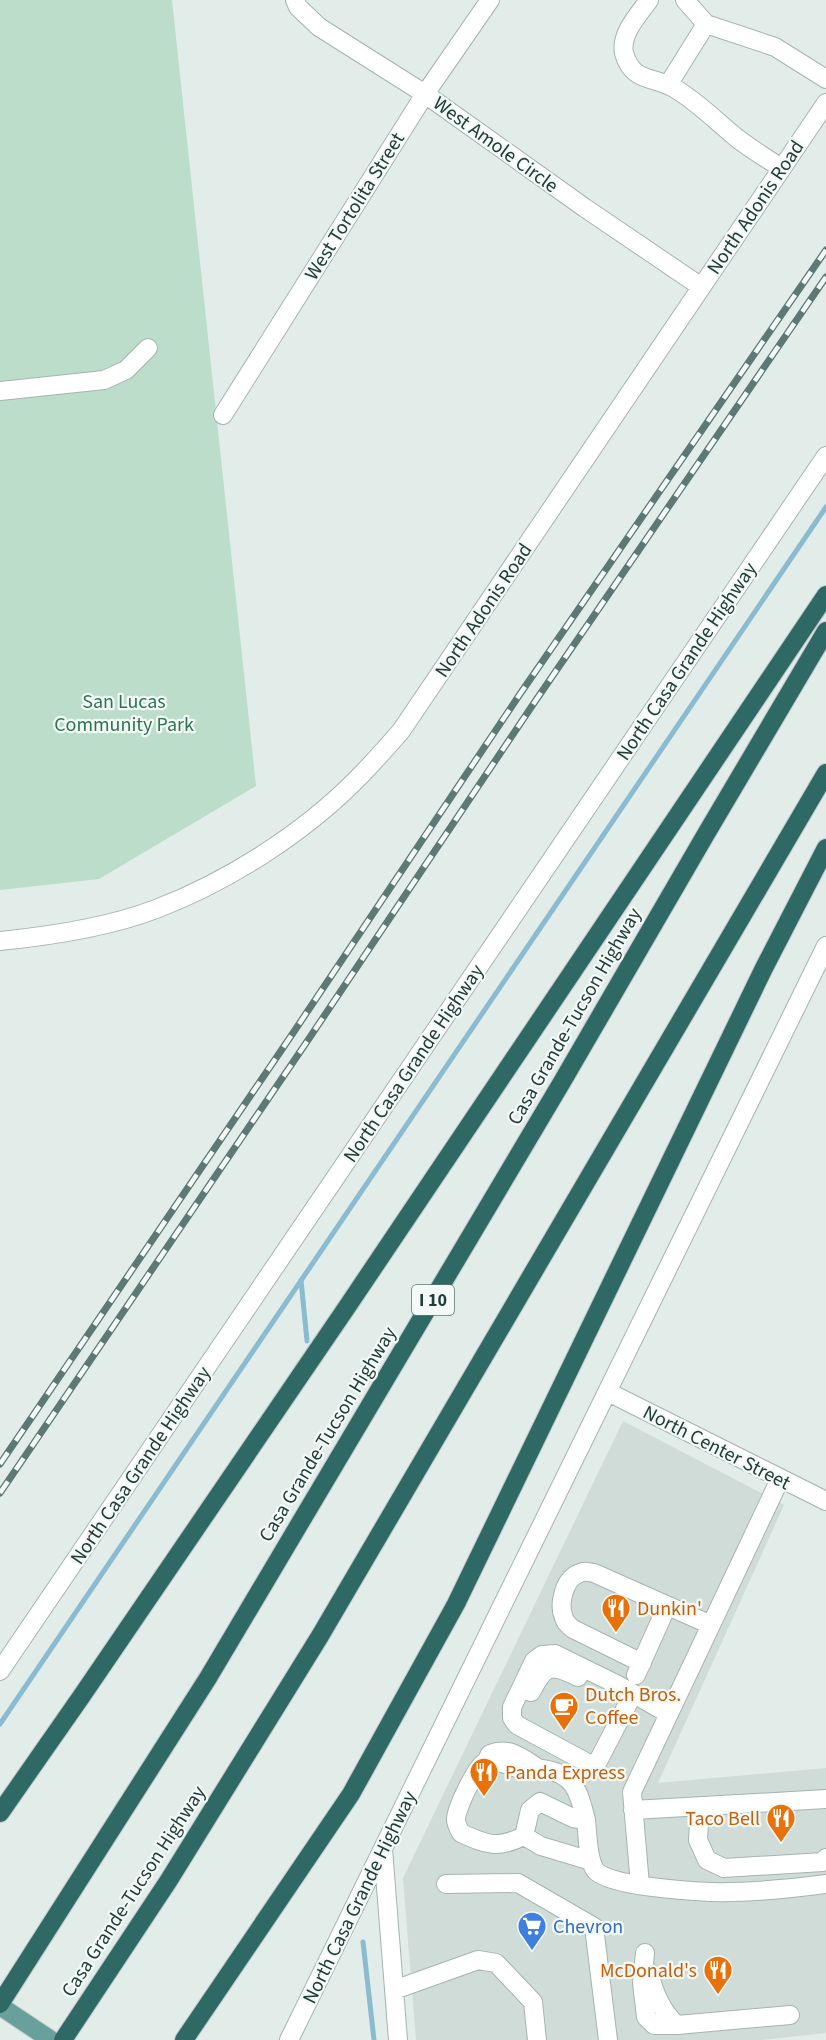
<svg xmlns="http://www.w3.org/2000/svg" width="826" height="2040" font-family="'Source Sans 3',sans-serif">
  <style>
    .built { fill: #d0dcd8 }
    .green { fill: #bcddc9 }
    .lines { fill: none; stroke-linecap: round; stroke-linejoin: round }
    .stream { stroke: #8bbbd0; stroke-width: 5 }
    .minor-casing { stroke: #a5b4b1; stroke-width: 20 }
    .major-casing { stroke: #c1c9c8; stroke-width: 20 }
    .highway-casing { stroke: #c1c9c8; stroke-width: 20 }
    .minor { stroke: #fff; stroke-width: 18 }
    .major { stroke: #68a19b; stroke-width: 18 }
    .highway { stroke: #2f6965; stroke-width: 18 }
    .rail-casing { stroke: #5d7975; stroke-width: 7 }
    .rail { stroke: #f3f9f7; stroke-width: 4.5; stroke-dasharray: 14; stroke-linecap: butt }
    .labels { text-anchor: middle; stroke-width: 4.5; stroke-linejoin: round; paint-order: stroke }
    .shield { fill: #f3f9f7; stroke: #617573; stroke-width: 1.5 }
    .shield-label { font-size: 18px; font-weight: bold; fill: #223d3a }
    .street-label { font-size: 20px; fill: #223d3a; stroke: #f3f9f7 }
    .park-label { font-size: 20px; fill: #2d7353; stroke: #f3f9f7 }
    .food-label { font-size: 20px; fill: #c56008; stroke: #f3f9f7; text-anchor: start }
    .shop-label { font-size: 20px; fill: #366cbe; stroke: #f3f9f7; text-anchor: start }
  </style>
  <rect width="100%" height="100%" fill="#e2ece9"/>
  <path class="built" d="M 623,1421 L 784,1505 L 658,1783 L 826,1768 L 826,2033 L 762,2040 L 416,2040 L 403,1878 Z"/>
  <path class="green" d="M 0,0 L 172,0 L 256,786 L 99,879 L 0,890 Z"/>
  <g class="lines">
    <path class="stream" d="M 301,1280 L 307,1341
      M 0,1724 L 826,507
      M 363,1942 L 374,2040"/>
    <g class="minor-casing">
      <path id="minor" d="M 295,0 L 298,7 L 319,27 L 425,94 L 585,208 L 700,286
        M 649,0 C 639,14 620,34 624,53 C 632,82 652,76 674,88 C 695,100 713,118 732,134 C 747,147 765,157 781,168
        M 685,0 L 706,24 L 775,47 L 826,79
        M 668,85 L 706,24
        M 0,391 L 104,380 L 126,370 L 148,348
        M 223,415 L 425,94 L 490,0
        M 0,941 C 50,936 109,927 156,909 C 229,881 304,833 358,778 C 373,763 387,747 401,731 L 826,103
        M 608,1392 L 826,1501
        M 642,1663 L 573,1629 C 569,1626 565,1622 564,1618 C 558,1604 564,1578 580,1573 C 584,1571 589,1572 594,1573 L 711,1625
        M 0,1671 L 826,456
        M 636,1675 L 667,1606
        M 531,1692 C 545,1665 550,1663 578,1677
        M 633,1694 L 595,1767 L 517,1725 L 512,1718 L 512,1707 L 534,1661 L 542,1655 L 555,1654 L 618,1685 L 669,1714
        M 486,1762 L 490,1754 C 509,1746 522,1758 538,1768
        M 700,1806 L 698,1840 L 707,1860 L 724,1868 L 823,1862 L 826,1858
        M 633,1810 L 826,1799
        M 524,1836 C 497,1849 487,1845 461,1833 C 459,1829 456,1824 456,1820 C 455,1810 476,1768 484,1763 C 495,1758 509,1766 520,1769 C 527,1770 535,1769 542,1769 C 575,1773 579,1793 586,1820
        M 383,1849 L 398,2040
        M 591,1861 L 541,1846 L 524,1836 L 530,1810 L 540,1802 L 573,1818 L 586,1820 C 588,1835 587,1857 595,1870 C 607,1886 689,1891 711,1892 C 749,1893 788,1889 826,1884
        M 446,1884 L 518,1883 L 594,1927 L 608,2040
        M 640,1885 L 632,1792 L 780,1479
        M 645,1953 L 642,1983 L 646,2017 L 654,2025 L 677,2025 L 790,2015
        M 649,1972 C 653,1990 662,2013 677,2025
        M 394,1990 L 478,1960 L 496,1963 L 533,2002 L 537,2040
        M 289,2040 L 826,946"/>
    </g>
    <g class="major-casing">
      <path id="major" d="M 0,2006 L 51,2040"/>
    </g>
    <g class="highway-casing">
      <path id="highway" d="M 0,1813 L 81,1697 L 347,1307 L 826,595
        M 0,2004 L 208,1678 L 562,1082 L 706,834 L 826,631
        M 63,2040 L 169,1880 L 320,1636 L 826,773
        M 184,2040 L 351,1794 L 456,1604 L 764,968 L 826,848"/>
    </g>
    <use href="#minor" class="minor"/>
    <use href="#major" class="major"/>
    <use href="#highway" class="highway"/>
    <g class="rail-casing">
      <path id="rail" d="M 0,1464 L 291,1036 L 520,694 L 826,250
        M 0,1493 L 304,1046 L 534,703 L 826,277"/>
    </g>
    <use href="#rail" class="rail"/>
  </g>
  <defs>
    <g id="restaurant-pin" transform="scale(1.5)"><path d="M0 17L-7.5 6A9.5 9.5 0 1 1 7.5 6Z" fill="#e8710a" stroke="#f3f9f7"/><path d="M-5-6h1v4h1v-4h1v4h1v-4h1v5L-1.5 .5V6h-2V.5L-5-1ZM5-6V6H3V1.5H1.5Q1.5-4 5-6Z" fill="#fff"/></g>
    <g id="cafe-pin" transform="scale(1.5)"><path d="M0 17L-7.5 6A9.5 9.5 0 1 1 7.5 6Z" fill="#e8710a" stroke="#f3f9f7"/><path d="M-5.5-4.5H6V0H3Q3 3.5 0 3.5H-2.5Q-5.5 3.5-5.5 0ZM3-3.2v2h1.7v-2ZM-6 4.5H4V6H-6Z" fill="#fff"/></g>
    <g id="supermarket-pin" transform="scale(1.5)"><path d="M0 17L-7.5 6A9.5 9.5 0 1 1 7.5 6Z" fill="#3f7fe0" stroke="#f3f9f7"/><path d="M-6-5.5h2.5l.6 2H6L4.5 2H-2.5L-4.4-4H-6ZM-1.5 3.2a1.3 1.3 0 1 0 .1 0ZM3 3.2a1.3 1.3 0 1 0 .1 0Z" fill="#fff"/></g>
  </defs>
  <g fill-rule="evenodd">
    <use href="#restaurant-pin" x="616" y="1608"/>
    <use href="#cafe-pin" x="564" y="1706"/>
    <use href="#restaurant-pin" x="484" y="1772"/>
    <use href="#restaurant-pin" x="781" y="1818"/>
    <use href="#supermarket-pin" x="532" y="1926"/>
    <use href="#restaurant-pin" x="718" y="1970"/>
  </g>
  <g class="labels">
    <rect class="shield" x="412" y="1285" width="42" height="30" rx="4.5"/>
    <g class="shield-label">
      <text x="433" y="1306">I 10</text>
    </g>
    <g class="street-label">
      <text transform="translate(496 144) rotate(36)" y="7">West Amole Circle</text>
      <text transform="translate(354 206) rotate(-58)" y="7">West Tortolita Street</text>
      <text transform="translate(755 207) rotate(-56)" y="7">North Adonis Road</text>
      <text transform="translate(483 610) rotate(-56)" y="7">North Adonis Road</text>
      <text transform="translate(686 661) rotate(-56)" y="7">North Casa Grande Highway</text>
      <text transform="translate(574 1016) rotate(-60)" y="7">Casa Grande-Tucson Highway</text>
      <text transform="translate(413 1063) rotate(-56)" y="7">North Casa Grande Highway</text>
      <text transform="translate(327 1434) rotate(-59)" y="7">Casa Grande-Tucson Highway</text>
      <text transform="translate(717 1447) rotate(27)" y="7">North Center Street</text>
      <text transform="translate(140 1465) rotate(-56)" y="7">North Casa Grande Highway</text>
      <text transform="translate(133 1891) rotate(-57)" y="7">Casa Grande-Tucson Highway</text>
      <text transform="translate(359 1897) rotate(-64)" y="7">North Casa Grande Highway</text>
    </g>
    <g class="park-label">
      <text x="124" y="708">San Lucas<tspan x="124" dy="23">Community Park</tspan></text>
    </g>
    <g class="food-label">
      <text x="637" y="1615">Dunkin'</text>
      <text x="585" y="1701">Dutch Bros.<tspan x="585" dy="23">Coffee</tspan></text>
      <text x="505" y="1779">Panda Express</text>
      <text x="760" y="1825" text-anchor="end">Taco Bell</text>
      <text x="697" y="1977" text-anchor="end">McDonald's</text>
    </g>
    <g class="shop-label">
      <text x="553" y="1933">Chevron</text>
    </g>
  </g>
</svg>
